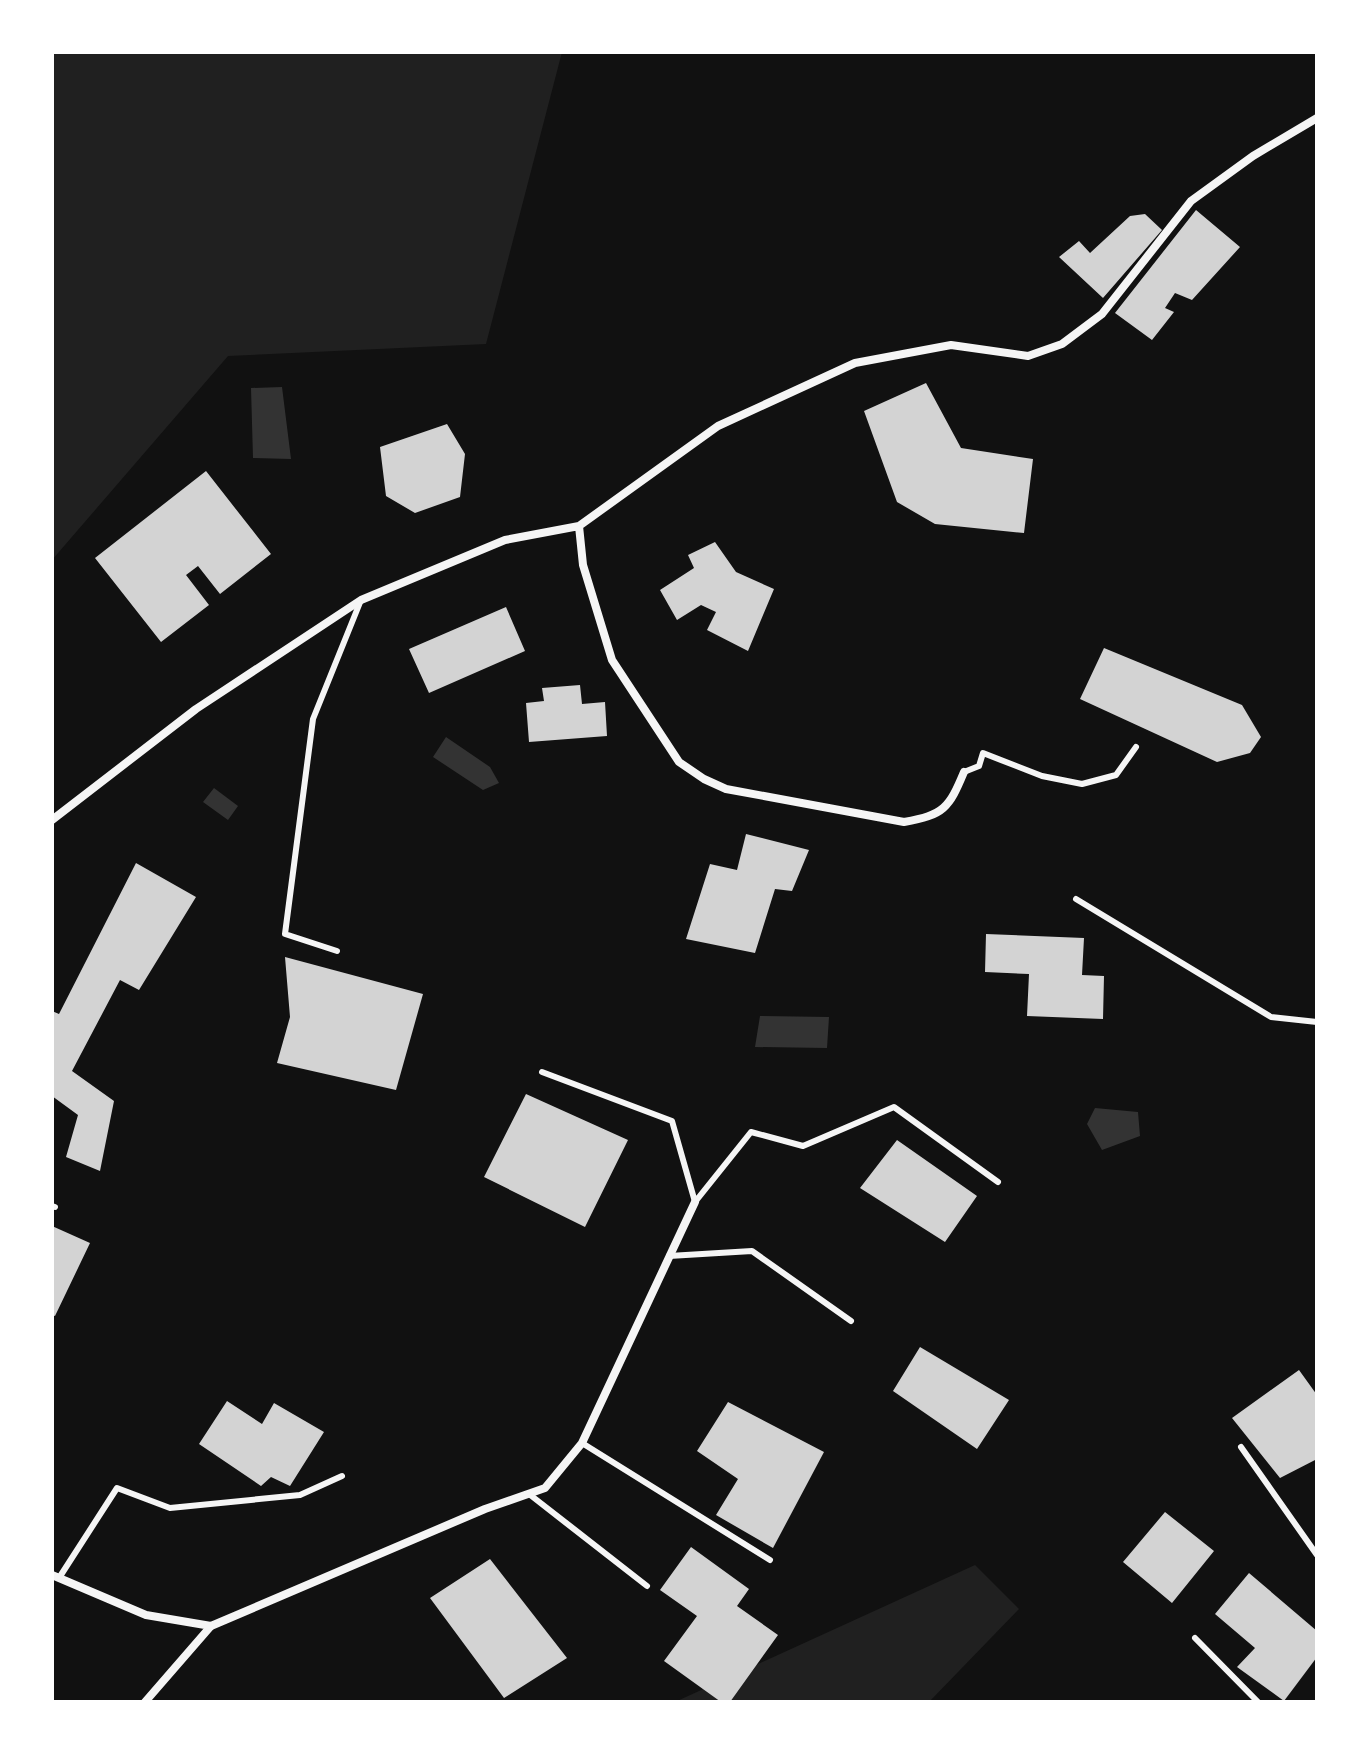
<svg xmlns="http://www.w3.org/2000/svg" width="1369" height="1754" font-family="Helvetica,sans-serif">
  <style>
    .green { fill: #202020 }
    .water { fill: #333 }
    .building { fill: #d3d3d3 }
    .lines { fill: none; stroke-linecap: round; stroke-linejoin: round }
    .service { stroke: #f5f5f5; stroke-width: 6 }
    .minor { stroke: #f5f5f5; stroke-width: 8 }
  </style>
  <rect width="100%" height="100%" fill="#111"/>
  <path class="green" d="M 52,52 L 562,52 L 486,344 L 228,356 L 52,560 Z
    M 975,1565 L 1019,1609 L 929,1702 L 675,1702 Z"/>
  <path class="water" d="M 282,387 L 291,459 L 253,458 L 251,388 Z
    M 446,737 L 490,767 L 499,783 L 483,790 L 433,757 Z
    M 214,788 L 238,806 L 228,820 L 203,802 Z
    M 760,1016 L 829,1017 L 827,1048 L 755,1047 Z
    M 1095,1108 L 1138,1112 L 1140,1136 L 1102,1150 L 1087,1124 Z"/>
  <path class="building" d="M 1196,210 L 1240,247 L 1192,300 L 1175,293 L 1165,308 L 1174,312 L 1152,340 L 1115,313 Z
    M 1145,214 L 1162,230 L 1103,298 L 1059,257 L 1079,241 L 1090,253 L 1130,216 Z
    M 926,383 L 961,448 L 1033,459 L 1024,533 L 935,524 L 897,502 L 864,411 Z
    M 447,424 L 465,454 L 460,497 L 415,513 L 386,496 L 380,447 Z
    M 206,471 L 271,554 L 220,594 L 198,566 L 186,575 L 209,605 L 161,642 L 95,558 Z
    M 715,542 L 736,572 L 774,589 L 748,651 L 707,630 L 716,612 L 701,605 L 677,620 L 660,590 L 694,568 L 688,555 Z
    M 506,607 L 525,651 L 429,693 L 409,649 Z
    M 1104,648 L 1242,705 L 1261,737 L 1250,753 L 1217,762 L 1080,699 Z
    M 580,685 L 582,704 L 605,702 L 607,736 L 529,742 L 526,703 L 544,701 L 542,688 Z
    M 746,834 L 809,850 L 792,891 L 775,889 L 755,953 L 686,939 L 710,864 L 737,870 Z
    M 136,863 L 196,897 L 139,990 L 120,980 L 72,1071 L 114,1101 L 100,1171 L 66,1157 L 78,1115 L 52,1096 L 52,1011 L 59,1014 Z
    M 986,934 L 1084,938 L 1082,975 L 1104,976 L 1103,1019 L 1027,1016 L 1029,974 L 985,972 Z
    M 285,957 L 423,994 L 396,1090 L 277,1063 L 290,1017 Z
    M 526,1094 L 628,1140 L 585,1227 L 484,1177 Z
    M 897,1140 L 977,1196 L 945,1242 L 860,1188 Z
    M 52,1226 L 90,1243 L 55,1316 L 52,1315 Z
    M 920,1347 L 1009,1400 L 977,1449 L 893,1391 Z
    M 1299,1370 L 1317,1395 L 1317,1459 L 1280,1478 L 1232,1418 Z
    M 227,1401 L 262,1424 L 274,1403 L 324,1432 L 290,1486 L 271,1477 L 261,1486 L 199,1444 Z
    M 728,1402 L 824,1452 L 773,1548 L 716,1515 L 738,1479 L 697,1451 Z
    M 1165,1512 L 1214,1551 L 1172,1603 L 1123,1562 Z
    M 691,1547 L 749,1589 L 737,1606 L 778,1635 L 730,1702 L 721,1702 L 664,1661 L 697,1616 L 660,1590 Z
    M 490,1559 L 567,1658 L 504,1698 L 430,1598 Z
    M 1249,1573 L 1317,1631 L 1317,1657 L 1284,1701 L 1237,1667 L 1255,1648 L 1215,1614 Z"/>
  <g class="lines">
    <path class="service" d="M 964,772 L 979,766 L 983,753 L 1042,776 L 1082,784 L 1116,775 L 1136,747
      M 1076,899 L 1271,1017 L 1317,1022
      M 337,951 L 285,934 L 313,719 L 361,600
      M 542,1072 L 672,1121 L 695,1202
      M 695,1202 L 751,1132 L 803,1146 L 894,1107 L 998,1182
      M 52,1206 L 55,1207
      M 669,1256 L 752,1251 L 851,1321
      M 582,1443 L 770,1560
      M 1241,1447 L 1317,1555
      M 529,1494 L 647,1586
      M 59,1578 L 117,1488 L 170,1508 L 300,1495 L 342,1476
      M 1195,1638 L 1258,1702"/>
    <path class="minor" d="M 579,526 L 583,565 L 612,660 L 679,762 L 704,779 L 726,789 L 904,822 C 944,815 949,808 964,772
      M 52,820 L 196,709 L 361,600 L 505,540 L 579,526 L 718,426 L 855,363 L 951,345 L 1028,356 L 1062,344 L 1102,314 L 1191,201 L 1253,156 L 1317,118
      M 52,1575 L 146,1615 L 211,1626
      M 145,1702 L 211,1626 L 485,1509 L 545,1488 L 582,1443 L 695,1202"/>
  </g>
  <rect width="1369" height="1754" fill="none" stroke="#ffffff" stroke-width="108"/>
</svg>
